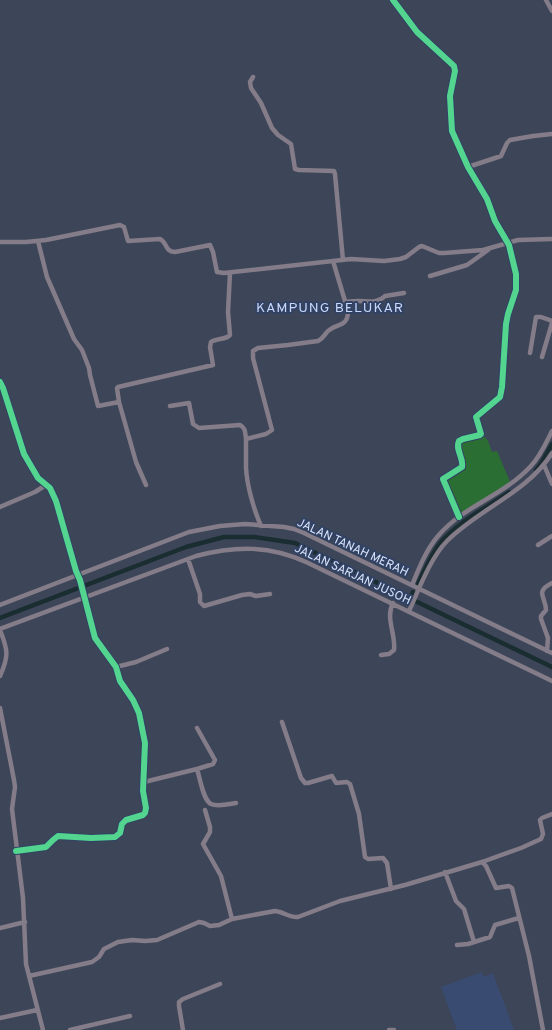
<svg xmlns="http://www.w3.org/2000/svg" width="552" height="1030" font-family="Overpass,sans-serif">
  <style>
    .built { fill: #3a4b71 }
    .green { fill: #2b6e34 }
    .lines { fill: none; stroke-linecap: round; stroke-linejoin: round }
    .canal { stroke: #1a2d31; stroke-width: 4.5 }
    .minor { stroke: #847c88; stroke-width: 4.5 }
    .cycleway-casing { stroke: #314264; stroke-width: 8 }
    .cycleway { stroke: #53d58f; stroke-width: 6 }
    .labels { text-anchor: middle; stroke-width: 4; stroke-linejoin: round; paint-order: stroke }
    .street-label { font-size: 12px; fill: #dbe5fb; stroke: #314264 }
    .quarter-label { font-size: 14px; letter-spacing: 1px; fill: #c8d8fa; stroke: #314264 }
  </style>
  <rect width="100%" height="100%" fill="#3d4658"/>
  <path class="built" d="M 482,972 L 484,977 L 493,973 L 514,1030 L 457,1030 L 441,987 Z"/>
  <path class="green" d="M 484,436 L 488,441 L 492,452 L 497,451 L 511,484 L 461,515 L 445,480 L 466,468 L 460,450 L 460,443 Z"/>
  <g class="lines">
    <path class="canal" d="M 536,470 L 542,462 L 552,444
      M 418,584 C 425,570 431,553 442,541 C 461,520 486,508 509,492
      M 410,599 L 413,592
      M 0,618 L 186,547 L 224,537 L 254,537 L 295,543 L 552,667"/>
    <path class="minor" d="M 393,0 L 417,32 L 454,66 L 455,71 L 450,96 L 452,131 L 468,167 L 487,199 L 495,221 L 509,245 L 516,274 L 516,290 L 508,314 L 506,324 L 502,387 L 500,397 L 476,417 L 481,434 L 480,435 L 463,439 L 459,441 C 455,450 464,458 462,467 L 443,479 L 459,517
      M 546,0 L 552,11
      M 253,77 L 250,82 L 251,88 L 261,103 L 272,128 L 278,135 L 291,144 L 295,169 L 299,170 L 334,171 L 335,174 L 343,260
      M 468,167 L 501,156 L 507,143 L 510,140 L 533,136 L 552,134
      M 38,241 L 47,277 L 74,339 L 82,350 L 89,368 L 90,375 L 98,406 L 119,402
      M 0,242 L 26,242 L 46,240 L 120,225 L 124,227 L 128,241 L 160,239 C 168,243 164,251 175,252 L 210,245 L 213,252 L 217,272 L 224,273 L 351,259 L 384,261 L 400,259 L 406,257 L 419,247 L 422,246 L 439,253 L 444,253 L 483,250 L 518,240 L 552,239
      M 430,276 L 467,265 L 488,250
      M 345,302 C 349,302 352,301 356,301 C 365,300 376,305 385,296 L 404,293
      M 530,353 L 536,317 L 541,317 L 552,321
      M 542,357 L 552,323
      M 0,382 L 3,388 L 24,454 L 38,478 L 50,488 L 56,501 L 76,571 L 80,580 L 95,638 L 116,667 L 120,681 L 133,700 L 139,713 L 145,743 L 143,791 L 146,808 L 145,813 L 143,815 L 126,820 L 122,824 L 120,833 L 115,837 L 91,838 L 58,836 L 53,840 L 46,847 L 16,851
      M 170,406 L 189,403 L 193,424 L 199,428 L 240,425 C 246,428 245,433 246,439 L 266,434 L 272,430 L 253,358 L 253,351 L 258,348 L 288,345 L 318,341 C 324,338 324,335 328,331 C 336,323 348,328 348,311 L 333,261
      M 246,439 C 246,449 246,458 246,468 C 247,486 254,510 261,526
      M 544,465 L 552,484
      M 146,485 L 136,462 L 119,402 L 117,388 L 118,387 L 213,365 L 210,347 L 211,342 C 217,338 226,340 230,335 L 228,312 L 230,273
      M 0,507 L 35,492 L 46,485
      M 538,545 L 552,536
      M 188,559 L 200,594 L 200,602 L 204,606 L 242,595 L 250,594 L 256,596 L 270,594
      M 412,585 C 419,568 426,550 438,536 C 463,506 503,496 530,467 C 540,457 546,443 552,431
      M 0,605 L 189,532 L 220,526 L 245,524 L 284,527 L 294,529 L 304,533 L 552,653
      M 409,611 C 419,589 431,557 447,541 C 480,508 527,493 552,453
      M 0,629 L 196,556 C 235,546 269,545 306,562 L 552,681
      M 0,630 C 8,650 9,656 0,676
      M 547,651 L 548,638 L 541,619 L 541,616 L 546,610 C 546,597 534,592 552,583
      M 381,655 L 389,654 L 394,650 C 396,634 385,618 393,603
      M 116,667 L 136,662 L 167,649
      M 0,708 L 14,780 L 15,787 L 12,809 L 23,898 L 26,964 L 43,1030
      M 282,722 L 301,778 L 305,783 L 308,783 L 332,776 L 336,783 L 347,782 L 350,784 L 359,814 L 365,857 L 368,859 L 383,858 L 387,863 L 391,889
      M 197,769 L 213,764 L 215,760 L 197,728
      M 144,782 L 197,769 C 200,778 203,800 211,804 C 218,807 229,804 236,803
      M 205,810 L 210,827 L 210,832 L 203,844 L 221,876 L 232,919 L 275,911 C 284,912 290,918 298,917 L 340,901 L 405,885 L 482,862 L 521,848 L 541,839 L 543,834 L 540,820 L 542,818 L 552,814
      M 482,862 L 486,866 L 496,888 L 509,886 L 512,888 L 529,956 L 543,1030
      M 445,872 L 456,901 L 464,909 L 474,942
      M 0,928 L 25,922
      M 457,945 L 468,944 L 490,937 L 495,925 L 519,918
      M 29,976 L 92,962 L 99,957 L 104,949 L 118,942 L 132,940 L 145,941 L 157,940 L 199,922 L 204,923 L 210,926 L 219,925 L 232,919
      M 0,1018 L 37,1010
      M 70,1030 L 130,1016
      M 183,1030 L 179,1006 L 179,1002 L 183,999 L 220,984
      M 389,1030 L 394,1030"/>
    <g class="cycleway-casing">
      <path id="cycleway" d="M 393,0 L 417,32 L 454,66 L 455,71 L 450,96 L 452,131 L 468,167 L 487,199 L 495,221 L 509,245 L 516,274 L 516,290 L 508,314 L 506,324 L 502,387 L 500,397 L 476,417 L 481,434 L 480,435 L 463,439 L 459,441 C 455,450 464,458 462,467 L 443,479 L 459,517
        M 0,382 L 3,388 L 24,454 L 38,478 L 50,488 L 56,501 L 76,571 L 80,580 L 95,638 L 116,667 L 120,681 L 133,700 L 139,713 L 145,743 L 143,791 L 146,808 L 145,813 L 143,815 L 126,820 L 122,824 L 120,833 L 115,837 L 91,838 L 58,836 L 53,840 L 46,847 L 16,851"/>
    </g>
    <use href="#cycleway" class="cycleway"/>
  </g>
  <g class="labels">
    <g class="street-label">
      <text transform="translate(353 547) rotate(25)" y="4">JALAN TANAH MERAH</text>
      <text transform="translate(353 574) rotate(25)" y="4">JALAN SARJAN JUSOH</text>
    </g>
    <g class="quarter-label">
      <text x="330" y="312">KAMPUNG BELUKAR</text>
    </g>
  </g>
</svg>
